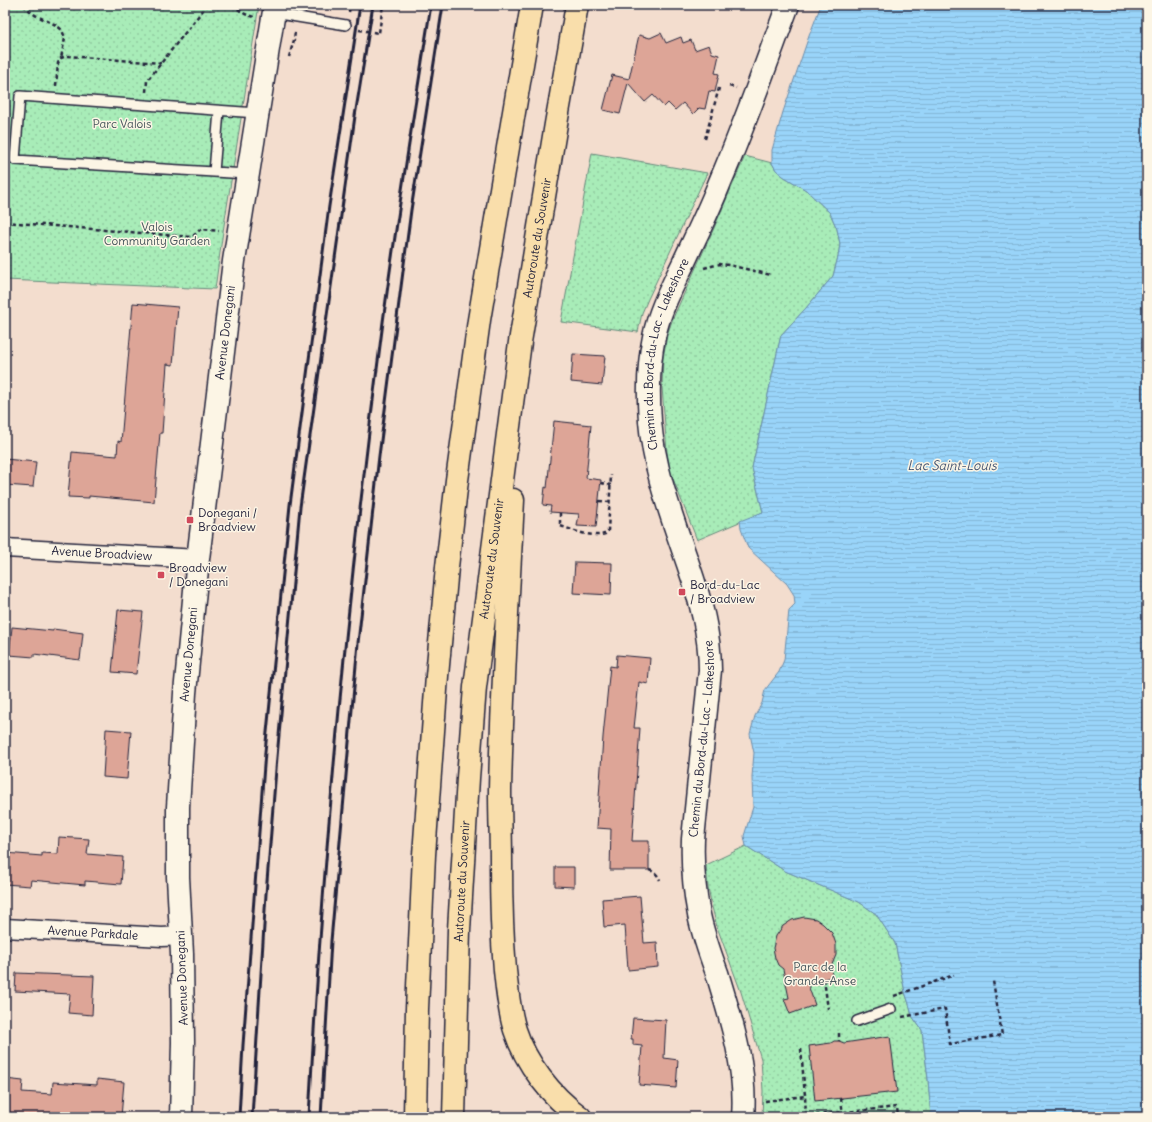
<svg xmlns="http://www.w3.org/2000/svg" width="1152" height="1122" font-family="Delius,sans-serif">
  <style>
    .park { fill: url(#park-dots); stroke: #65877a }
    .water { fill: url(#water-rules); stroke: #698dad }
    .building { fill: #dda597; stroke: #22223b }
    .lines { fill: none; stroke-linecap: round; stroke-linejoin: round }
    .lane-casing { stroke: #22223b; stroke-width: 12 }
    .street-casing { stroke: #22223b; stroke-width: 21 }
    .secondary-casing { stroke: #22223b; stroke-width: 25 }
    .highway-casing { stroke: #22223b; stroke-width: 25 }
    .path { stroke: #22223b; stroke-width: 2.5; stroke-dasharray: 4 3; stroke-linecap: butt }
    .lane { stroke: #fcf5e5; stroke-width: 9 }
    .street { stroke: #fcf5e5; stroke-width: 18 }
    .secondary { stroke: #fcf5e5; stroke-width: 22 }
    .highway { stroke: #f9deab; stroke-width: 22 }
    .rail { stroke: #22223b; stroke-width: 3 }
    .poi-dot { fill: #d1495b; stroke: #fcf5e5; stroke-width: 1.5 }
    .labels { text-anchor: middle; stroke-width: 3; stroke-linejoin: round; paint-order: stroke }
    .park-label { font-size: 12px; fill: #44545a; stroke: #fcf5e5 }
    .street-label { font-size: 12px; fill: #22223b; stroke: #fcf5e5 }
    .poi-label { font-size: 12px; fill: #22223b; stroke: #fcf5e5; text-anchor: start }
    .water-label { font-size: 13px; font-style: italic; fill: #465774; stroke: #fcf5e5 }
  </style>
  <defs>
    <pattern id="park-dots" width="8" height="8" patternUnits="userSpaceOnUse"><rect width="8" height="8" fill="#a8ecb8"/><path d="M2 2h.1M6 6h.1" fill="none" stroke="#90ca9f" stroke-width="1.8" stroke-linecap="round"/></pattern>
    <pattern id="water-rules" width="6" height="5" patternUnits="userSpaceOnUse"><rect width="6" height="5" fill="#99d4f9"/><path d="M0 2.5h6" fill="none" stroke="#84b6d6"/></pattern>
  </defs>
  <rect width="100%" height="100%" fill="#f3ddce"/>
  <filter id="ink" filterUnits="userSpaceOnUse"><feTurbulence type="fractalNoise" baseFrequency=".025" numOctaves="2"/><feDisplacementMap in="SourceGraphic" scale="8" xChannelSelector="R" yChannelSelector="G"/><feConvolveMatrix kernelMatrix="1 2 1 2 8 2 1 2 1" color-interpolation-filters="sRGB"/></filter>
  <g filter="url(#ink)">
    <path class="park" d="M 5,5 L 259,5 L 222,238 L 215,289 L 5,280 Z
      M 592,153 L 707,173 L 648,299 L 642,313 L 638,332 L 561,322 Z
      M 745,156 L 772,163 L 776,170 L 783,176 L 806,190 L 830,213 L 837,229 L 840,244 L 838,257 L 833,276 L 806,308 L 781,335 L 752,468 L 763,512 L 697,540 L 670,471 L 667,452 L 662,387 L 663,359 L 667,335 L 673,318 L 714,228 Z
      M 746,846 L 785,871 L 859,902 L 876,914 L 895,943 L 905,992 L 909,1004 L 912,1016 L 922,1030 L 928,1079 L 931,1117 L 762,1117 L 763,1091 L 761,1059 L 741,992 L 717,927 L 712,907 L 708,887 L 706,865 Z"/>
    <path class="water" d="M 821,5 L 1147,5 L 1147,1117 L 931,1117 L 928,1079 L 922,1030 L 912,1016 L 909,1004 L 905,992 L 895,943 L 876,914 L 859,902 L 785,871 L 746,846 L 744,836 L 753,807 L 752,777 L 754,753 L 750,734 L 755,716 L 762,703 L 765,690 L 779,672 L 784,660 L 789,610 L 795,604 L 794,595 L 787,584 L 748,548 L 741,529 L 740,521 L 763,512 L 752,468 L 781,335 L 806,308 L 833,276 L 838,257 L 840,244 L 837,229 L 830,213 L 806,190 L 783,176 L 776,170 L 772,163 L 772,150 L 783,112 L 809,36 Z"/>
    <path class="building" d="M 661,33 L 666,43 L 681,37 L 683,43 L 691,40 L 695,50 L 709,45 L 712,53 L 719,55 L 715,73 L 719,74 L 715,92 L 709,91 L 705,109 L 699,108 L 693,114 L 683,103 L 675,110 L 668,103 L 664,107 L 653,95 L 645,102 L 628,83 L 620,114 L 603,110 L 612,75 L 629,79 L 639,35 L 650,38 Z
      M 133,303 L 178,307 L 173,365 L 167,364 L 162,433 L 160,433 L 154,502 L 89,496 L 89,498 L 68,497 L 72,452 L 117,456 L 118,441 L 121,442 Z
      M 573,354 L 605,356 L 602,385 L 571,382 Z
      M 554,421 L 591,425 L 586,478 L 601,480 L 596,527 L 577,526 L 579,514 L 550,512 L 551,506 L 543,505 L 545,487 L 547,488 Z
      M 5,459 L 36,462 L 33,487 L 5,485 Z
      M 575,562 L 612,563 L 611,595 L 573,593 Z
      M 118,610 L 143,612 L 136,674 L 112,672 Z
      M 12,627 L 53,631 L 53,629 L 83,633 L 80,660 L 34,654 L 34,657 L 9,655 Z
      M 617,655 L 650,658 L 648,684 L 639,682 L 634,728 L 640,728 L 632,841 L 649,841 L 649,870 L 610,870 L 611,829 L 597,828 L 603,737 L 610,666 L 616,667 Z
      M 106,729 L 131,731 L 127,779 L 103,777 Z
      M 59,837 L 89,839 L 87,854 L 123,857 L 121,884 L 85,881 L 85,885 L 31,880 L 30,886 L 5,884 L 5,853 L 42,856 L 42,853 L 58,854 Z
      M 555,867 L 574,867 L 574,887 L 555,886 Z
      M 640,896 L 644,943 L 657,942 L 658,967 L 628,970 L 625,925 L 604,927 L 602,899 Z
      M 804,917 L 816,919 L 823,924 L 832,933 L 836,944 L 836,955 L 831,967 L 832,977 L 807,982 L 815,1005 L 790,1014 L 784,999 L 789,998 L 783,969 L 778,965 L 775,958 L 773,948 L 776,936 L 783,926 L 792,920 Z
      M 16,973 L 94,976 L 92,1015 L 68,1013 L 70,994 L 15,991 Z
      M 633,1018 L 666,1020 L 664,1058 L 678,1060 L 676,1088 L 639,1085 L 642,1046 L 633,1045 L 633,1039 L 631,1039 Z
      M 890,1036 L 897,1092 L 815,1101 L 809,1046 L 831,1043 L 834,1041 L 839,1041 L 844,1043 Z
      M 5,1079 L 23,1081 L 22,1092 L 52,1094 L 53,1082 L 97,1085 L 97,1079 L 124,1082 L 121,1117 L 5,1117 Z"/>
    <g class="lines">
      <g class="lane-casing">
        <path id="lane" d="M 273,13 L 346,25
          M 214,172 L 219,111
          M 247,174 L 15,160 L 20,96 L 257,113
          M 857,1021 L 891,1009"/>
      </g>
      <g class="street-casing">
        <g id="street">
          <path id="s1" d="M 5,548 L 198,559"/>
          <path id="s2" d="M 5,928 L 162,937 L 181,936"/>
        </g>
      </g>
      <g class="secondary-casing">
        <g id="secondary">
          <path id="s3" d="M 181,1117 L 183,1042 L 182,954 L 178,877 L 178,807 L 185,693 L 198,559 L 234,261 L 275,5"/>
          <path id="s4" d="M 743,1117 C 747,1069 731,1019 717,973 C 710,954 703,934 699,915 C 694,889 692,864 693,839 L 710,670 C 710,633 700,599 688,564 C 672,517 654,471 650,421 C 648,394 648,365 654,337 C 659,311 672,287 684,262 C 696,236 709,210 720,182 C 745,124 766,64 788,5"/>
        </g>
      </g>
      <g class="highway-casing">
        <g id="highway">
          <path d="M 513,500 C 508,596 502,693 500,790 C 500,814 501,839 501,864 C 501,899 502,935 505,970 C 507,990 509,1011 515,1030 C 526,1064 551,1096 580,1117"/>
          <path d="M 415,1117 L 417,1009 L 424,855 L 437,676 L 447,567 L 457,480 L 479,320 L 532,5"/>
          <path id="s5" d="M 454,1117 L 459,930 L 468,778 L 475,687 L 520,342 L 556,124 L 577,5"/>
        </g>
      </g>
      <path class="path" d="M 23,5 L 35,15 L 56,25 L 62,30 L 65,38 L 61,58
        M 232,5 L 245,14 L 254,17
        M 349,12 L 350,5
        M 359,30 L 379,33 L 383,5
        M 289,57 L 294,40 L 295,31
        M 56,86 L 58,63 L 61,58 L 67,56 L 161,63
        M 729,86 L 736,88
        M 146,92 L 147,81 L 207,5
        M 705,139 L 719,88
        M 5,222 L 192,237 L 201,229 L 219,231
        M 6,238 L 7,222
        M 704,268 L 720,264 L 729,265 L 771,275
        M 601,483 L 611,485
        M 599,501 L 610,502
        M 560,513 L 560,526 C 574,530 590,538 605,534 L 608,531 L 611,475
        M 649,870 C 655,872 657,874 660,880
        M 824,979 L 828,1009
        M 894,996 L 954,975
        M 902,1017 L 945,1009 L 950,1044 L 1002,1035 L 993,981
        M 839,1033 L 839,1041
        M 801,1049 L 805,1096
        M 841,1098 L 843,1117
        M 765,1101 L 805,1096 L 806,1116 L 897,1107 L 898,1117"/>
      <use href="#lane" class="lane"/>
      <use href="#street" class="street"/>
      <use href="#secondary" class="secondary"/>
      <use href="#highway" class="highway"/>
      <path class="rail" d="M 239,1117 L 243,1045 L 265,752 L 290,505 L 329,206 L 360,5
        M 252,1117 L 266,894 L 277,757 L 300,507 L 355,116 L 373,5
        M 309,1117 C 323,851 348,586 383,322 C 397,216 414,111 431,5
        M 321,1117 L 331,941 L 358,643 L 379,456 L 411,210 L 443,5"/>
    </g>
  </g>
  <g class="poi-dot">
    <rect x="186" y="516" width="8" height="8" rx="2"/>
    <rect x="157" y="571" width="8" height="8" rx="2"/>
    <rect x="678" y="588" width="8" height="8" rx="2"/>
  </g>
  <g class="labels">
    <g class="park-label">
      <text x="122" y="128">Parc Valois</text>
      <text x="157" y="231">Valois<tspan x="157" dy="14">Community Garden</tspan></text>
      <text x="820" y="971">Parc de la<tspan x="820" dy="14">Grande-Anse</tspan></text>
    </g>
    <g class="street-label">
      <text dy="4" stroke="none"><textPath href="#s5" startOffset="884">Autoroute du Souvenir</textPath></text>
      <text dy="4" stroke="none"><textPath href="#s3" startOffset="787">Avenue Donegani</textPath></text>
      <text dy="4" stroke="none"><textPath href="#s4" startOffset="781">Chemin du Bord-du-Lac - Lakeshore</textPath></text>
      <text dy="4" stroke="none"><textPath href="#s1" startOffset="97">Avenue Broadview</textPath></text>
      <text dy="4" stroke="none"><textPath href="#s5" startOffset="560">Autoroute du Souvenir</textPath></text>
      <text dy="4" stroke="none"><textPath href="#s3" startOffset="463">Avenue Donegani</textPath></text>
      <text dy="4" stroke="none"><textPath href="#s4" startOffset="385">Chemin du Bord-du-Lac - Lakeshore</textPath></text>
      <text dy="4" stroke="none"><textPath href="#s5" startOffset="236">Autoroute du Souvenir</textPath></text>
      <text dy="4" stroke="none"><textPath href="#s2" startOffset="88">Avenue Parkdale</textPath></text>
      <text transform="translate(182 978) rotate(-92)" y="4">Avenue Donegani</text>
    </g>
    <g class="poi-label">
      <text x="198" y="517">Donegani /<tspan x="198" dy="14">Broadview</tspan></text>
      <text x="169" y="572">Broadview<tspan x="169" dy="14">/ Donegani</tspan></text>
      <text x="690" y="589">Bord-du-Lac<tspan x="690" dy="14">/ Broadview</tspan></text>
    </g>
    <g class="water-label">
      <text x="952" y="470">Lac Saint-Louis</text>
    </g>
  </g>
  <rect width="1152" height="1122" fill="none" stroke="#fcf5e5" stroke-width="20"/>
  <rect x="10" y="10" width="1132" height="1102" fill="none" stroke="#22223b" stroke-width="1.5" filter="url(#ink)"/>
</svg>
